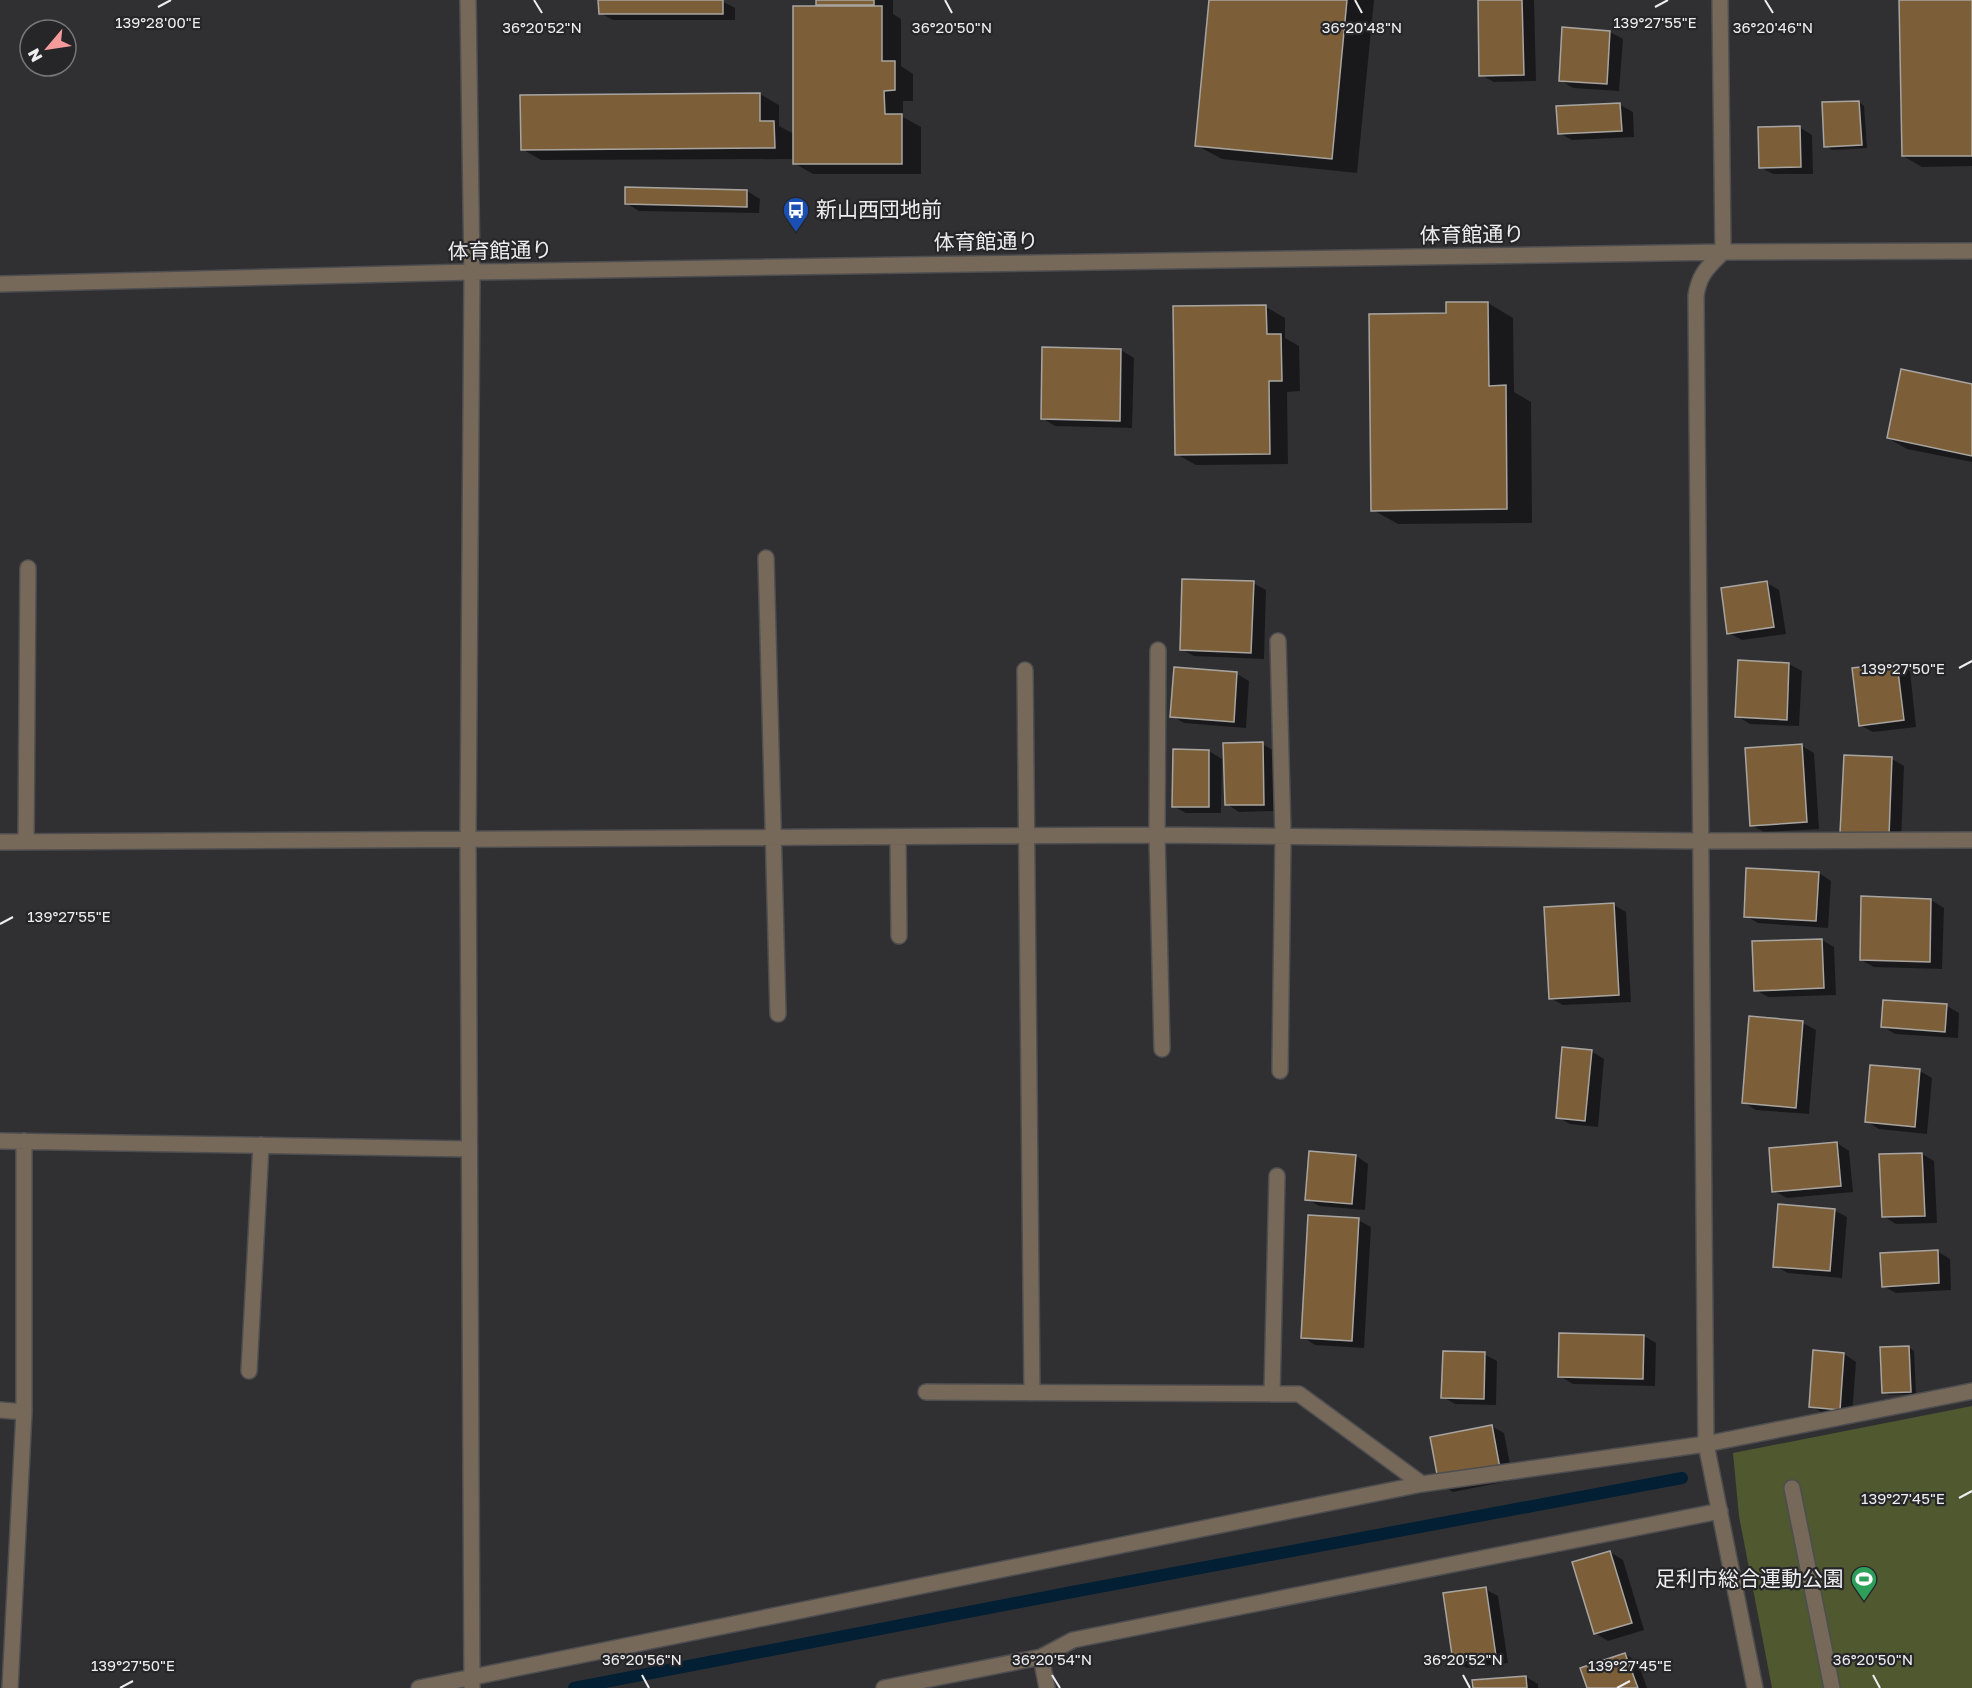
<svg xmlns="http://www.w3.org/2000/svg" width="1972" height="1688" font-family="'Golos Text','Noto Sans JP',sans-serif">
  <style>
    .green { fill: #4f582f }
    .shadow { fill: #0007 }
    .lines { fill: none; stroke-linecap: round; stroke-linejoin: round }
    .stream { stroke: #021f34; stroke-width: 12 }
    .building { fill: #7c5f38; stroke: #a8a5a1; stroke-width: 1.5 }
    .minor-casing { stroke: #4e4e51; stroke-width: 18 }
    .minor { stroke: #766959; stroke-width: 15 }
    .ticks { fill: none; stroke: #eeedf0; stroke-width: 2 }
    .labels { text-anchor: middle; stroke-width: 4.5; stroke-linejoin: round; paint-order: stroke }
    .poi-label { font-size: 21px; fill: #eeedf0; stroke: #262629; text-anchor: start }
    .street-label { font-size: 21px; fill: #eeedf0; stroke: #262629 }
    .ticks-label { font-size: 15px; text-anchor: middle; fill: #eeedf0; stroke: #262629; stroke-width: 4.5; stroke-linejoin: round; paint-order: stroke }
  </style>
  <rect width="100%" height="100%" fill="#303033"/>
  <path class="green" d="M 1972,1406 L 1972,1688 L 1772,1688 L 1739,1516 L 1733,1453 Z"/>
  <path class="shadow" d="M 818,0 L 893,0 L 893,14 L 901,19 L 901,66 L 913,74 L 913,101 L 903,101 L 903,117 L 921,127 L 921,174 L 813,174 L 794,163 L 794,159 L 541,160 L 522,149 L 760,94 L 779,105 L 779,126 L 794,134 L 824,8 L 818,4 Z
    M 1210,0 L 1374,0 L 1357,173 L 1222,159 L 1196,145 Z
    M 1479,0 L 1534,0 L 1536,81 L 1494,82 L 1481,75 Z
    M 1901,0 L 1972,0 L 1972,166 L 1922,167 L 1903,156 Z
    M 722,1 L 735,8 L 735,20 L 613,20 L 600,13 Z
    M 1610,32 L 1623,39 L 1619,91 L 1573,88 L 1560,80 Z
    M 1859,102 L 1864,106 L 1867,148 L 1832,150 L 1826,146 Z
    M 1620,105 L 1633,112 L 1634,137 L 1572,140 L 1559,133 Z
    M 1799,127 L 1812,135 L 1813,174 L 1773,174 L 1760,167 Z
    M 747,191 L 760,199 L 759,213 L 639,211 L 626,203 Z
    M 1488,303 L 1513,318 L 1514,392 L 1531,402 L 1532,523 L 1398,524 L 1373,510 L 1447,315 Z
    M 1266,307 L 1285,318 L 1285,338 L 1299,346 L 1300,391 L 1287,392 L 1288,464 L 1196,465 L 1176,454 Z
    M 1121,350 L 1134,358 L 1132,428 L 1055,426 L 1042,418 Z
    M 1972,386 L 1972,462 L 1907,449 L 1888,438 Z
    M 1253,583 L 1266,590 L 1264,659 L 1194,656 L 1181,649 Z
    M 1767,583 L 1779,590 L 1786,634 L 1742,640 L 1729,633 Z
    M 1789,664 L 1802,671 L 1799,726 L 1750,724 L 1737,716 Z
    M 1897,664 L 1910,671 L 1916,727 L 1873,732 L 1860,725 Z
    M 1237,674 L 1249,681 L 1246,728 L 1184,723 L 1172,716 Z
    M 1262,744 L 1275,751 L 1276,811 L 1239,812 L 1227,804 Z
    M 1802,746 L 1814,753 L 1819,829 L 1764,832 L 1751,825 Z
    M 1209,751 L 1222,759 L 1221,813 L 1186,813 L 1173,806 Z
    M 1892,759 L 1904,766 L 1901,842 L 1842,832 Z
    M 1819,873 L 1831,881 L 1828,928 L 1758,923 L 1746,916 Z
    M 1931,900 L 1944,908 L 1942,969 L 1874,967 L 1861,960 Z
    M 1614,905 L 1626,912 L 1631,1002 L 1563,1005 L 1550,998 Z
    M 1822,940 L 1834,947 L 1836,995 L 1768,997 L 1756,990 Z
    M 1947,1006 L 1959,1013 L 1958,1038 L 1895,1034 L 1882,1026 Z
    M 1750,1018 L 1803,1023 L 1816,1030 L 1809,1114 L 1756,1110 L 1743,1102 Z
    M 1591,1051 L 1604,1059 L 1598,1127 L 1570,1124 L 1557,1117 Z
    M 1920,1071 L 1932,1078 L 1927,1134 L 1879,1129 L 1866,1121 Z
    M 1837,1143 L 1849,1151 L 1853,1192 L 1787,1198 L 1774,1191 Z
    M 1922,1154 L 1934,1161 L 1937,1223 L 1896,1224 L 1883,1216 Z
    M 1356,1156 L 1368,1164 L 1365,1210 L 1319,1206 L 1307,1199 Z
    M 1834,1210 L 1847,1217 L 1842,1278 L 1788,1273 L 1775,1266 Z
    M 1358,1220 L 1371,1227 L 1364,1348 L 1315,1345 L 1303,1337 Z
    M 1937,1251 L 1950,1259 L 1951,1290 L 1896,1293 L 1883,1286 Z
    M 1644,1336 L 1656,1343 L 1655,1386 L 1573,1384 L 1560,1376 Z
    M 1908,1347 L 1914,1351 L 1916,1394 L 1889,1395 L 1883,1392 Z
    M 1484,1354 L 1497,1361 L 1496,1405 L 1455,1404 L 1443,1397 Z
    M 1844,1354 L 1856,1362 L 1852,1416 L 1823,1413 L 1811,1406 Z
    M 1491,1426 L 1504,1433 L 1513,1480 L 1453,1492 L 1440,1484 Z
    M 1610,1552 L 1623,1560 L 1644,1630 L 1608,1641 L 1595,1633 Z
    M 1485,1589 L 1498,1596 L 1508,1663 L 1467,1668 L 1455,1661 Z
    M 1625,1654 L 1638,1662 L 1647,1688 L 1588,1688 Z
    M 1526,1677 L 1538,1684 L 1538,1688 L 1474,1688 Z"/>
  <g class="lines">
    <path class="stream" d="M 574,1688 L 1067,1593 L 1682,1478"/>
  </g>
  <path class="building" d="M 598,0 L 723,0 L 723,14 L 599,14 Z
    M 816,0 L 874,0 L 874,5 L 816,5 Z
    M 1209,0 L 1347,0 L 1332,159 L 1195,146 Z
    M 1478,0 L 1522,0 L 1524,75 L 1479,76 Z
    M 1899,0 L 1972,0 L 1972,156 L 1902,156 Z
    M 793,6 L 882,6 L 882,61 L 895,61 L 895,90 L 884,91 L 885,114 L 902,114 L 902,164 L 793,164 Z
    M 1562,27 L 1610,31 L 1607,84 L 1559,81 Z
    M 760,93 L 760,121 L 774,121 L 775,148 L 521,150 L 520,95 Z
    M 1859,101 L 1862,145 L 1824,147 L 1822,102 Z
    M 1620,103 L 1622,131 L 1558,134 L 1556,106 Z
    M 1800,126 L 1801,167 L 1759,168 L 1758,127 Z
    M 625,187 L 747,190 L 747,207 L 625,204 Z
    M 1446,302 L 1488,302 L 1489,386 L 1506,385 L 1507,509 L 1371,511 L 1369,314 L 1446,313 Z
    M 1266,305 L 1267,334 L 1281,334 L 1282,381 L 1269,381 L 1270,454 L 1175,455 L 1173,306 Z
    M 1042,347 L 1121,349 L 1120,421 L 1041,419 Z
    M 1901,369 L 1972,384 L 1972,456 L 1887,438 Z
    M 1182,579 L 1254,581 L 1251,653 L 1180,650 Z
    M 1767,581 L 1774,627 L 1727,634 L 1721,588 Z
    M 1738,660 L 1789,663 L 1787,720 L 1735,717 Z
    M 1897,663 L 1904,720 L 1859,726 L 1852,668 Z
    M 1174,667 L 1237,672 L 1234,722 L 1170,717 Z
    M 1263,742 L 1264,805 L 1225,805 L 1223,743 Z
    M 1802,744 L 1807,822 L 1750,826 L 1745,748 Z
    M 1173,749 L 1209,750 L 1209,807 L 1172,807 Z
    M 1844,755 L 1892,757 L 1889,836 L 1840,833 Z
    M 1746,868 L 1819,872 L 1816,921 L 1744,917 Z
    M 1861,896 L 1931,899 L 1930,962 L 1860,960 Z
    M 1614,903 L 1619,995 L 1549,999 L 1544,907 Z
    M 1822,939 L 1824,988 L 1754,991 L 1752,941 Z
    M 1883,1000 L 1947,1004 L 1945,1032 L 1881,1027 Z
    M 1749,1016 L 1803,1021 L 1796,1108 L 1742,1103 Z
    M 1562,1047 L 1592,1050 L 1585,1121 L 1556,1118 Z
    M 1870,1065 L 1920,1069 L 1915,1127 L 1865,1122 Z
    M 1837,1142 L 1841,1186 L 1772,1192 L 1769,1148 Z
    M 1309,1151 L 1356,1155 L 1352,1204 L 1305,1200 Z
    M 1922,1153 L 1925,1216 L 1882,1217 L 1879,1154 Z
    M 1778,1204 L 1835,1209 L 1830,1271 L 1773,1267 Z
    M 1308,1215 L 1359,1218 L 1352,1341 L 1301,1338 Z
    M 1938,1250 L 1939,1283 L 1882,1287 L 1880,1253 Z
    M 1559,1333 L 1644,1335 L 1643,1379 L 1558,1377 Z
    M 1909,1346 L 1911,1392 L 1882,1393 L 1880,1347 Z
    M 1813,1350 L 1844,1353 L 1840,1410 L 1809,1407 Z
    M 1443,1351 L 1485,1352 L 1484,1399 L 1441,1398 Z
    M 1492,1425 L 1501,1474 L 1439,1485 L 1430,1437 Z
    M 1610,1551 L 1632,1623 L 1594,1634 L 1572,1562 Z
    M 1486,1587 L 1496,1656 L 1453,1662 L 1443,1593 Z
    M 1625,1653 L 1638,1688 L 1587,1688 L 1580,1668 Z
    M 1526,1676 L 1527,1688 L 1473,1688 L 1472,1680 Z"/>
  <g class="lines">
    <g class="minor-casing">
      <path id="minor" d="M 468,0 L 472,272 L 468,840 L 472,1688
        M 1720,0 L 1723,252 C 1708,267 1699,274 1696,296 L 1706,1444 L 1755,1688
        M 0,284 L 472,272 L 1723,252 L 1972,251
        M 766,558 L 778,1014
        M 1278,641 L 1283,836 L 1280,1071
        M 1158,650 L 1157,835 L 1162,1049
        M 1025,670 L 1032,1393
        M 898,837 L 899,936
        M 0,842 L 1157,835 L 1701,841 L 1972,840
        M 26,842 L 28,568
        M 0,1141 L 469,1149
        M 249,1371 L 261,1145
        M 926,1392 L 1299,1394 L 1422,1484
        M 1272,1394 L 1277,1176
        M 0,1410 L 24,1412
        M 1792,1488 L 1832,1688
        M 1041,1657 L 1047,1688
        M 10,1688 L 24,1412 L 24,1141
        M 419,1688 L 1422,1484 L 1706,1444 L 1972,1391
        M 884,1688 L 1041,1657 L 1073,1640 L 1720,1511"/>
    </g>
    <use href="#minor" class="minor"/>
  </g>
  <path class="ticks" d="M 534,0 L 542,13M 945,0 L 952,13M 1355,0 L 1362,13M 1765,0 L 1773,13M 158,7 L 171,0M 1655,7 L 1668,0M 1959,668 L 1972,661M 0,924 L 13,917M 1959,1498 L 1972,1491M 642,1675 L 649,1688M 1052,1675 L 1060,1688M 1463,1675 L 1470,1688M 1873,1675 L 1880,1688M 120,1688 L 133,1681M 1617,1688 L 1630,1681"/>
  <defs>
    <g id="bus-pin" transform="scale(1.35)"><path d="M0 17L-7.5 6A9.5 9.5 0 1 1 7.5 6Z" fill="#1a4fb4" stroke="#262629"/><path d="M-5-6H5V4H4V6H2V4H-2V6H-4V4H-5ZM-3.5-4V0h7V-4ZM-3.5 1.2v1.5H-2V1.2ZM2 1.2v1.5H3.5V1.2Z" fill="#fff"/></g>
    <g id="stadium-pin" transform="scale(1.35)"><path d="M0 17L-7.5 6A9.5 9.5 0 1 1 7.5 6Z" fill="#2e9e5b" stroke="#262629"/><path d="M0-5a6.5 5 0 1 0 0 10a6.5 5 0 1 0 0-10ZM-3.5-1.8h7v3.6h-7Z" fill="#fff"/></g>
  </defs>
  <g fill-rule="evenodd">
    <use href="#bus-pin" x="796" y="210"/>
    <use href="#stadium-pin" x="1864" y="1579"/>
  </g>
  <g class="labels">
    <g class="poi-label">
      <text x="816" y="217">新山西団地前</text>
      <text x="1844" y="1586" text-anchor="end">足利市総合運動公園</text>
    </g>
    <g class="street-label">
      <text transform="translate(1472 235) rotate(-1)" y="7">体育館通り</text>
      <text transform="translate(986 242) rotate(-1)" y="7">体育館通り</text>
      <text transform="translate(500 251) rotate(-1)" y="7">体育館通り</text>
    </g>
  </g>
  <g class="ticks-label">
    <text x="158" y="28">139°28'00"E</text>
    <text x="1655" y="28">139°27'55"E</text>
    <text x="542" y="33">36°20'52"N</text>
    <text x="952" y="33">36°20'50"N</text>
    <text x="1362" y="33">36°20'48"N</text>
    <text x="1773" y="33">36°20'46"N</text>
    <text x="1903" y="674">139°27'50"E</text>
    <text x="69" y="922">139°27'55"E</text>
    <text x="1903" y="1504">139°27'45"E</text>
    <text x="642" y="1665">36°20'56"N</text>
    <text x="1052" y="1665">36°20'54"N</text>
    <text x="1463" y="1665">36°20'52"N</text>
    <text x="1873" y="1665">36°20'50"N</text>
    <text x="133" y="1671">139°27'50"E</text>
    <text x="1630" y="1671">139°27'45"E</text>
  </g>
  <g transform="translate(48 48) rotate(241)"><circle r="28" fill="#262629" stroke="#767679" stroke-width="1.5"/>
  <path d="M0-4.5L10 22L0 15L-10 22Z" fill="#f59b9c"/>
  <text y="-9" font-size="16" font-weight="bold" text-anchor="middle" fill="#eeedf0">N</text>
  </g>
</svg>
